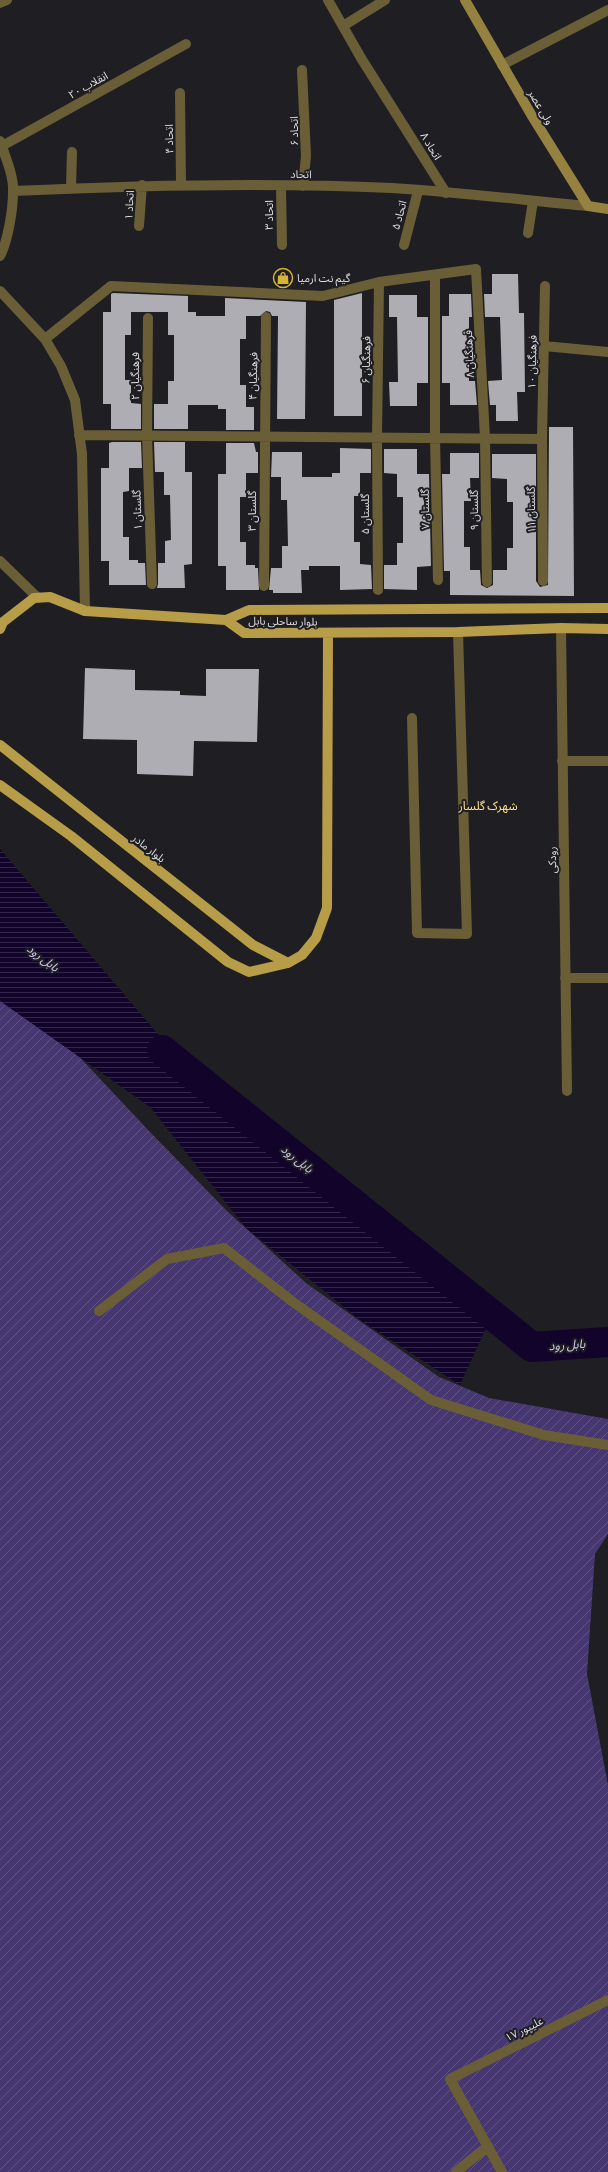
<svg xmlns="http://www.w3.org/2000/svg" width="608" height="2172" font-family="Commissioner,'Noto Sans Arabic',sans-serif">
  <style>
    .garden { fill: url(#garden-furrows) }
    .water { fill: url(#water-rules) }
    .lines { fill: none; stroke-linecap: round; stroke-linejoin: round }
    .river { stroke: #11032a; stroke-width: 30 }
    .building { fill: #aeadb3 }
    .minor { stroke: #6a5e37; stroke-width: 10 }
    .secondary { stroke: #958241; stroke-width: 10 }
    .primary { stroke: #b79d47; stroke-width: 10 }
    .labels { text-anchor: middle; stroke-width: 4; stroke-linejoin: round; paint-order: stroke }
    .street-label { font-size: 11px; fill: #dddde0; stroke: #1f1e22 }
    .poi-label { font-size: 11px; fill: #dddde0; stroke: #1f1e22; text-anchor: start }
    .neighbourhood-label { font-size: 12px; fill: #f9e194; stroke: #1f1e22 }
    .water-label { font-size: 12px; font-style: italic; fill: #cfc6f3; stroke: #1f1e22 }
  </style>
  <defs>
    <pattern id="garden-furrows" width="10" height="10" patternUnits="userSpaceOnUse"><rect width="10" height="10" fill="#463770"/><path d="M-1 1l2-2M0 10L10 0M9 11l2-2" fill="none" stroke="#605484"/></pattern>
    <pattern id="water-rules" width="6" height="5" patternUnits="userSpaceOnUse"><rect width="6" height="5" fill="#11032a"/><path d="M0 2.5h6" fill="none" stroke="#332749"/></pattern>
  </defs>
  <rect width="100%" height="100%" fill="#1f1e22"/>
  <path class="garden" d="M 0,979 L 40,1015 L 151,1133 L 227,1211 L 306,1283 L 439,1377 L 489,1398 L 608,1419 L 608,1534 L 595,1554 L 587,1674 L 608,1785 L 608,2172 L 0,2172 Z"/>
  <path class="water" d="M 0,849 L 192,1074 L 492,1315 L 460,1385 L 360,1320 L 246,1228 L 150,1107 L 0,1001 Z"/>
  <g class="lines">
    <path class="river" d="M 162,1050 L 532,1347 L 608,1342"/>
  </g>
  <path class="building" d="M 492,274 L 518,274 L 519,313 L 524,313 L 525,392 L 517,392 L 518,421 L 496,421 L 496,405 L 490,405 L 488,381 L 502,380 L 500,317 L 485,317 L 484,294 L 492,294 Z
    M 113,293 L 188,296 L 188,312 L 196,312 L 196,316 L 225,316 L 225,298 L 306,302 L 305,419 L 277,419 L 278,316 L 272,316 L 270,312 L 266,311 L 260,316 L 246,316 L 246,339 L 240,339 L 240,385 L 246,385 L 246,407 L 254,407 L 254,430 L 226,430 L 226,409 L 218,409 L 218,405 L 188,405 L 188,429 L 154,429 L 154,404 L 168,404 L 168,381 L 174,381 L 174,335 L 168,335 L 168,312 L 131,312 L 131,335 L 125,335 L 125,380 L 131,380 L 131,403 L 141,404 L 141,429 L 111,429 L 111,404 L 103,404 L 103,312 L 111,312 L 111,294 Z
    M 362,293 L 362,416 L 334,416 L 334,300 Z
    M 449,294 L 471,294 L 472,317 L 469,317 L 469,381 L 475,381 L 477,405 L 450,405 L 450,383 L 442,383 L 442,316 L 449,316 Z
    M 389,295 L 417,295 L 417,317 L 428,317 L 428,383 L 417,383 L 417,406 L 390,406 L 389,382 L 398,382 L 397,317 L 389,317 Z
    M 549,427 L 573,427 L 574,596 L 450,595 L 450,571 L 444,571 L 442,474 L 450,474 L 450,453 L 479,453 L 479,478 L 470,478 L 471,501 L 464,501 L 464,547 L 470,547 L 470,570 L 480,570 L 481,585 L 487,588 L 493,585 L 493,570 L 507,570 L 507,548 L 513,548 L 513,502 L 507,502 L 507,479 L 492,478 L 492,454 L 536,454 L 536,581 L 540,587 L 548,585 Z
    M 112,442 L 141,442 L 142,468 L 129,468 L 129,491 L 123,492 L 123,537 L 129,537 L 129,560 L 138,560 L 138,563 L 145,563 L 146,585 L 109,585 L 109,561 L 101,561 L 101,468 L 109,468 L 109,443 Z
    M 154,442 L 185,442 L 185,472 L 192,472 L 192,564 L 184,565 L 185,588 L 157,588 L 158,584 L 158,563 L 165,563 L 165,541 L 171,540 L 170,495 L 164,495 L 164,472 L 155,472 Z
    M 226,443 L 254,443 L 256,452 L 258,452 L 258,473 L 246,473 L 246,497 L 240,497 L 240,542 L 246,542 L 246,565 L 255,565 L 255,568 L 258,568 L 259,590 L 226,590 L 226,566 L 218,566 L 218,474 L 226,474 Z
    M 340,448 L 371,449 L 371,473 L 360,473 L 360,496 L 354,496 L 354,542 L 360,542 L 360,564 L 371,565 L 372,589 L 340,590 L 340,566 L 309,566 L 309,570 L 301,570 L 302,593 L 273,593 L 273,590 L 269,590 L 271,568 L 282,568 L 282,546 L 288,546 L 287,500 L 281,500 L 281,477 L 271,477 L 272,452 L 302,452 L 302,477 L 332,477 L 332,473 L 340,473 Z
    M 384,449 L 417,449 L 417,474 L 429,474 L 431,566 L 417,567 L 417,590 L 384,589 L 384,565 L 397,565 L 397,543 L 403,543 L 403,497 L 397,497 L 397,474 L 384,473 Z
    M 85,668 L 135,670 L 135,690 L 180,691 L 180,695 L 206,696 L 206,669 L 259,669 L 257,742 L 194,741 L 193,776 L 137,774 L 137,740 L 83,739 Z"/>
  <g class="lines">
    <path class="minor" d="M 328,0 L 361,58 L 446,193
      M 0,3 L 7,0
      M 343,26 L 385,0
      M 502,65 L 608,10
      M 302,70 L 306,156 L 303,186
      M 180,93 L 181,184
      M 0,141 C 5,156 14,176 13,192 C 13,209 8,241 0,256
      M 2,146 L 186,44
      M 281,186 L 282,245
      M 71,188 L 72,152
      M 13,191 C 140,185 266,182 392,188 C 457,192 523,200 588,206
      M 139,226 L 142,185
      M 528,233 L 533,201
      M 404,245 L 418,191
      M 435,275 L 435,438 L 438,580
      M 0,291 L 45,339 L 61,366 L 75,400 L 82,454 L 85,611
      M 148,318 L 147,435 L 152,584
      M 45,339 L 111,286 L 323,296 L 379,282 L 476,269 L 485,438 L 487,582
      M 544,346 L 608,352
      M 79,435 L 542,439
      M 0,561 L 38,598
      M 543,581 L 542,439 L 545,286
      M 264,586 L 266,317
      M 378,590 L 377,437 L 379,282
      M 561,628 L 567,1091
      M 412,718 L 417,933 L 467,934 L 458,632
      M 562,761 L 608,761
      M 565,978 L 608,978
      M 99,1311 L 167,1259 L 224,1248 L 293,1302 L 431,1400 L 544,1435 L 608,1445
      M 456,2172 L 488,2146
      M 502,2172 L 450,2079 L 608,2000"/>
    <path class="secondary" d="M 465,0 L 532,116 L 588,206 L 608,209"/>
    <path class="primary" d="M 226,620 L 244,633 L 458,632 L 561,628 L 608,629
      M 0,629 L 3,622 L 34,598 L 50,597 L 85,611 L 226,620 L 249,610 L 608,608
      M 0,745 L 253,945 L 288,963
      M 0,785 L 71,836 L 228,962 L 249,972 L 288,963 L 302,955 L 316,938 L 327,908 L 328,633"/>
  </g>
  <defs>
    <g id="shop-ring" transform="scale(1)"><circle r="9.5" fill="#1f1e22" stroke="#d7b434" stroke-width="1.5"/><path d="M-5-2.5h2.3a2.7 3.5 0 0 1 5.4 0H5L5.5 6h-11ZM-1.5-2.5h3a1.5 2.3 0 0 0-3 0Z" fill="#d7b434"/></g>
  </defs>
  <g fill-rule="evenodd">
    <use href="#shop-ring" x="283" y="278"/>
  </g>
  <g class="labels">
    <g class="street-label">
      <text transform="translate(88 85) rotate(-29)" y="4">انقلاب ۲۰</text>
      <text transform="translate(541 107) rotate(59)" y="4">ولی عصر</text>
      <text transform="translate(294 131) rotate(-91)" y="4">اتحاد ۶</text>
      <text transform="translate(169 139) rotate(-91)" y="4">اتحاد ۴</text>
      <text transform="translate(431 146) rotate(59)" y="4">اتحاد ۸</text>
      <text transform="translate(301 174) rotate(1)" y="4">اتحاد</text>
      <text transform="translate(129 205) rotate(-87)" y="4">اتحاد ۱</text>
      <text transform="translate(269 215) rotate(-90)" y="4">اتحاد ۳</text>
      <text transform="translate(399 215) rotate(-75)" y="4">اتحاد ۵</text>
      <text transform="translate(469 354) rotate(-93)" y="4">فرهنگیان ۸</text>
      <text transform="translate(366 360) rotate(-89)" y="4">فرهنگیان ۶</text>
      <text transform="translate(532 362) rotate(-89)" y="4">فرهنگیان ۱۰</text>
      <text transform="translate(135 376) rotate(-90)" y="4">فرهنگیان ۲</text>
      <text transform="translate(253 376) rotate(-89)" y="4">فرهنگیان ۴</text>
      <text transform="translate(425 509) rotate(-91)" y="4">گلستان ۷</text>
      <text transform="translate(137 510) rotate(-92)" y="4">گلستان ۱</text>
      <text transform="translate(474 510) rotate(-91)" y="4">گلستان ۹</text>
      <text transform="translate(531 510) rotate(-91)" y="4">گلستان ۱۱</text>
      <text transform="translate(252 511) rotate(-90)" y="4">گلستان ۳</text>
      <text transform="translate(365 514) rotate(-90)" y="4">گلستان ۵</text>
      <text transform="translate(283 621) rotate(1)" y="4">بلوار ساحلی بابل</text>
      <text transform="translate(149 848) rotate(38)" y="4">بلوار مادر</text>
      <text transform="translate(552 860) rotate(-91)" y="4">رودکی</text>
      <text transform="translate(524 2029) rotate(-27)" y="4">علیپور ۱۷</text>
    </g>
    <g class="poi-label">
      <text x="297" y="282">گیم نت ارمیا</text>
    </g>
    <g class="neighbourhood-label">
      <text x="488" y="810">شهرک گلسار</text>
    </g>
    <g class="water-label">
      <text transform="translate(43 958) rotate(37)" y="4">بابل رود</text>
      <text transform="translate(297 1159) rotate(39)" y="4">بابل رود</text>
      <text transform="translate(567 1345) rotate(-4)" y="4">بابل رود</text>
    </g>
  </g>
</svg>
